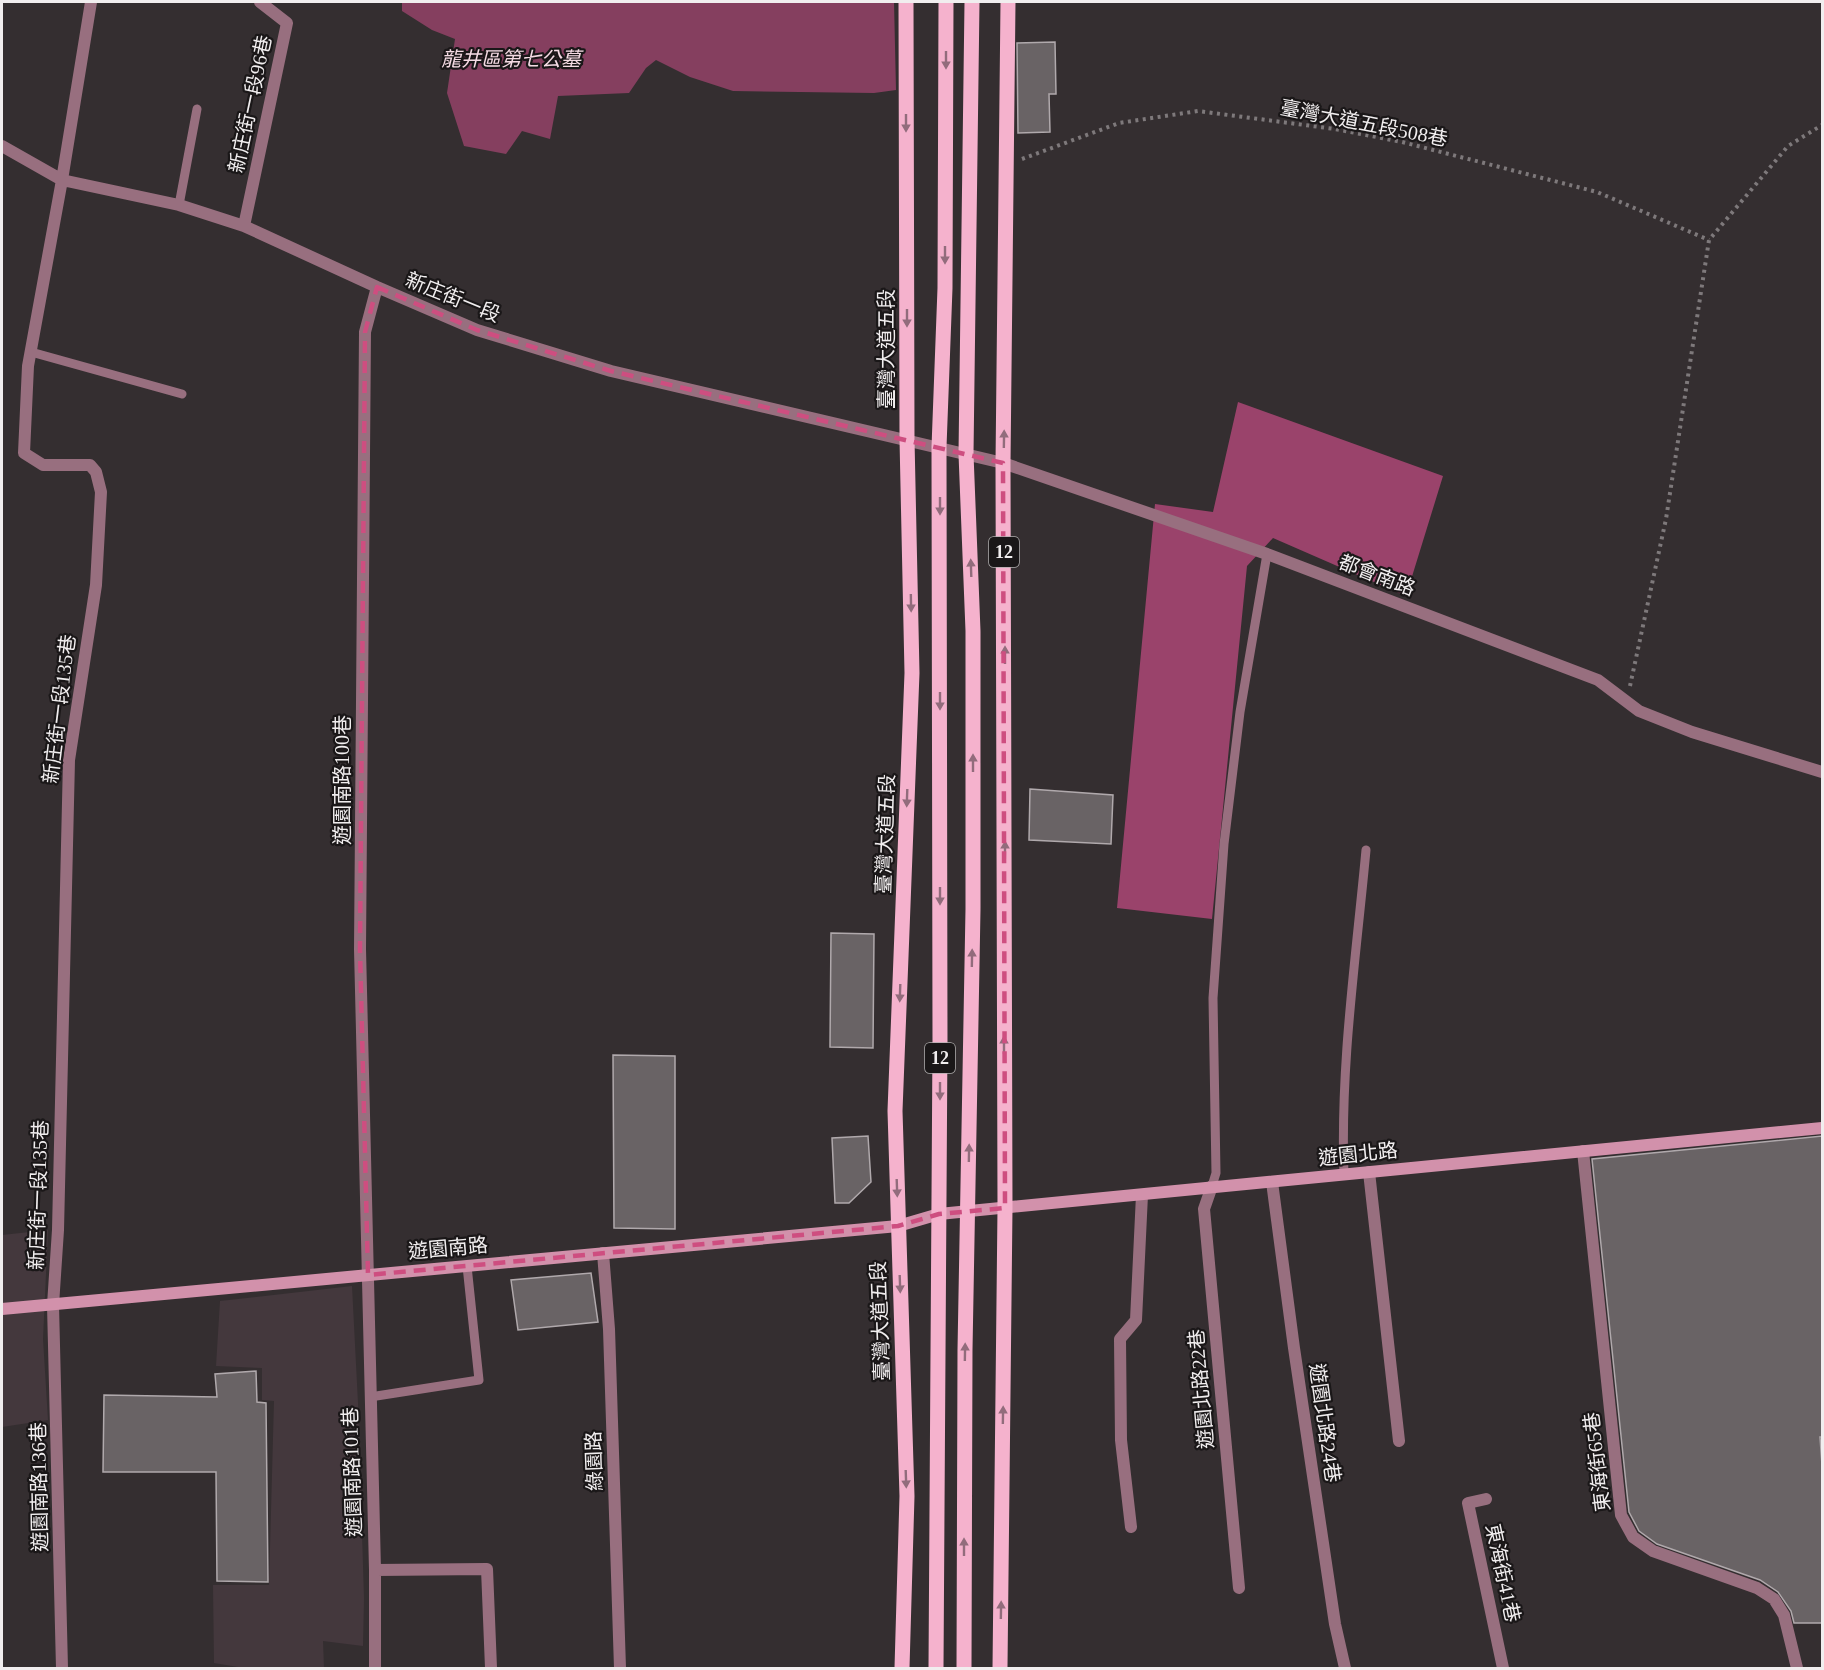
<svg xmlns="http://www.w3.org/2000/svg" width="1824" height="1670" font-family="'Times New Roman','Noto Sans TC',serif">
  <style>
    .built { fill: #44383d }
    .green { fill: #853f5f }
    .forest { fill: #9a436b }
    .building { fill: #696365; stroke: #b0a9ac; stroke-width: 1.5 }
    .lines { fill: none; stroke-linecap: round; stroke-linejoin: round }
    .path { stroke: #7e797b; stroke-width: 4; stroke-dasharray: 3 4.5; stroke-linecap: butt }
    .lane { stroke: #986f7f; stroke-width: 9 }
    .street { stroke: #986f7f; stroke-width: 12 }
    .secondary { stroke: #d291ab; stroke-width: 12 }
    .primary { stroke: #f5b2cd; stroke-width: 15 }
    .oneway { fill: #926c7c }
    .marked { fill: none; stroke: #ce4e80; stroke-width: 4.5; stroke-dasharray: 12 8; stroke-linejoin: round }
    .labels { text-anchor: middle; stroke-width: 4.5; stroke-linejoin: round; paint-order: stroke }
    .shield { fill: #1a1718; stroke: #b0aeae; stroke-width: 1.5 }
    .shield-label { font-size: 18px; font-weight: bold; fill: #f1eeef }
    .park-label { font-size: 20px; font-style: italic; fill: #f4dae3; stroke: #1a1718 }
    .street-label { font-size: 20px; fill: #f1eeef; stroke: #1a1718 }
  </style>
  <rect width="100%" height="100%" fill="#342e30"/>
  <path class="built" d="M 48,1230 L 43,1339 L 48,1420 L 2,1427 L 2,1235 Z
    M 352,1286 L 358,1403 L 364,1598 L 363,1646 L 323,1641 L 324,1668 L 244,1668 L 214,1663 L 213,1585 L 269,1585 L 274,1401 L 262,1400 L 262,1368 L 216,1366 L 220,1301 Z"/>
  <path class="green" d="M 402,2 L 894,2 L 896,90 L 874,93 L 733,91 L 690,77 L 656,60 L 646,68 L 629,93 L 558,96 L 550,139 L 522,131 L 506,154 L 464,146 L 447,93 L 455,39 L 432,30 L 402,11 Z"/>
  <path class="forest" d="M 1238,402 L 1443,476 L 1406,596 L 1273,538 L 1247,566 L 1212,919 L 1117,908 L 1155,504 L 1213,512 Z"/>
  <path class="building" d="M 1055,42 L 1056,94 L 1049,94 L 1050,132 L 1018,133 L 1017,43 Z
    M 1030,789 L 1113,795 L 1111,844 L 1029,840 Z
    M 831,933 L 874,934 L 873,1048 L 830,1047 Z
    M 613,1055 L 675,1056 L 675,1229 L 614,1228 Z
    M 868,1136 L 871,1182 L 849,1203 L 835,1203 L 832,1138 Z
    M 1822,1136 L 1822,1437 L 1820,1437 L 1822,1465 L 1822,1623 L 1794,1623 L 1791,1611 L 1778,1592 L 1760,1580 L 1657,1544 L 1639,1531 L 1629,1512 L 1592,1159 Z
    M 591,1273 L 598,1322 L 518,1330 L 511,1280 Z
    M 256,1371 L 257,1402 L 266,1403 L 268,1582 L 217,1581 L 216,1472 L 103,1472 L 104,1395 L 217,1397 L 215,1374 Z"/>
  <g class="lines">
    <path class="path" d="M 1022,159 L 1119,123 L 1198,111 L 1335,129 L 1402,142 L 1597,192 L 1709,240
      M 1630,686 L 1666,519 L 1709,240 L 1788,146 L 1822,125"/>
    <path class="lane" d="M 179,205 L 197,109
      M 31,352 L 182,394
      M 1344,1175 C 1340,1066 1356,958 1366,850
      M 1212,1186 L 1216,1173 L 1213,998 L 1224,844 L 1240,712 L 1267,554
      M 370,1397 L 479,1380 L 467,1266"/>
    <path class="street" d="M 2,146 L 62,180 L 179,205 L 244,226 L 377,287 L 477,330 L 611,371 L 1003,463 L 1267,554 L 1598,680 L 1639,711 L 1692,732 L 1822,772
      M 244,226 L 287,23 L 260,2
      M 1583,1151 L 1621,1515 L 1633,1537 L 1653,1551 L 1757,1588 L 1774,1599 L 1784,1615 L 1797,1668
      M 1369,1172 L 1399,1441
      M 1272,1182 L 1294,1348 L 1335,1624 L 1345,1668
      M 1212,1186 L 1204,1209 L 1239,1588
      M 603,1253 L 609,1329 L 620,1668
      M 1486,1499 L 1468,1503 L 1503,1668
      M 1131,1527 L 1121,1440 L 1120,1339 L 1136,1320 L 1142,1195
      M 375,1570 L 487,1569 L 491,1668
      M 62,1668 L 53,1305 L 58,1230 L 69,760 L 96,585 L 101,492 L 96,472 L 90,465 L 43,465 L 24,453 L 28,366 L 62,180 L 91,2
      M 375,1668 L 375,1570 L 360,949 L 365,332 L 377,287"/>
    <path class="secondary" d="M 2,1309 L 898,1226 L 939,1214 L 1822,1128"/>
    <path class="primary" d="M 902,1668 L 907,1496 L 895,1111 L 912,673 L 907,439 L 906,2
      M 936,1668 L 940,1040 L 939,447 L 945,288 L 946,2
      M 964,1668 L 965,1350 L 973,909 L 973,631 L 966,454 L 972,2
      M 1000,1668 L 1005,1208 L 1003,463 L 1008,2"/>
  </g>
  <defs><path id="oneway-solid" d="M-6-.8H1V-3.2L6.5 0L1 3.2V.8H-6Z" transform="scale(1.5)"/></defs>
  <g class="oneway">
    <use href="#oneway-solid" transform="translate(946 60) rotate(90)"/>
    <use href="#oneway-solid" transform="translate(906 123) rotate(90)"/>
    <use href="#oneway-solid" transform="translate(945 255) rotate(90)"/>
    <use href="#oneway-solid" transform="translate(907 318) rotate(90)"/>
    <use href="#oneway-solid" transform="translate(1004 439) rotate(-89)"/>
    <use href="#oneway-solid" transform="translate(940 506) rotate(90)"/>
    <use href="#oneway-solid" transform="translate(971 568) rotate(-92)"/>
    <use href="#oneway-solid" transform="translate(911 603) rotate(89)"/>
    <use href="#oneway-solid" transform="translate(1005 655) rotate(-90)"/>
    <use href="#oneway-solid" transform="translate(940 701) rotate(90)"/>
    <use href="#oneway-solid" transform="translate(973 763) rotate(-90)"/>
    <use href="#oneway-solid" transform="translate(907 798) rotate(92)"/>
    <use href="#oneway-solid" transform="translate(1005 850) rotate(-89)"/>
    <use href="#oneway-solid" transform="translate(940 896) rotate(90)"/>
    <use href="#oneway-solid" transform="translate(972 958) rotate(-89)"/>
    <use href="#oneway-solid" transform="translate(900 993) rotate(92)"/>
    <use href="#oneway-solid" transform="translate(1004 1045) rotate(-90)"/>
    <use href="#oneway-solid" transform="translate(940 1091) rotate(90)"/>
    <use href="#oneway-solid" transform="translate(969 1153) rotate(-89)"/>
    <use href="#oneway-solid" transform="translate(897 1188) rotate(88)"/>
    <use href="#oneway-solid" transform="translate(900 1284) rotate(88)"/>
    <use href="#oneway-solid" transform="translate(965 1352) rotate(-89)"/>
    <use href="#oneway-solid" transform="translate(1003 1415) rotate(-89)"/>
    <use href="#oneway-solid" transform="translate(906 1479) rotate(88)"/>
    <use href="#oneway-solid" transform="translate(964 1547) rotate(-90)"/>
    <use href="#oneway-solid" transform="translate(1001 1610) rotate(-89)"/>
  </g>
  <path class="marked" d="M 377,287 L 477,330 L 611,371 L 1003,463 L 1005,1208 L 939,1214 L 898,1226 L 368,1275 L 360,949 L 365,332 Z"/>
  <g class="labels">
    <g class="shield">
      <rect x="989" y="537" width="30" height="30" rx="4.5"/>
      <rect x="925" y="1043" width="30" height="30" rx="4.5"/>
    </g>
    <g class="shield-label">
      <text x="1004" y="558">12</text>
      <text x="940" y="1064">12</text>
    </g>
    <g class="park-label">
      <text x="511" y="66">龍井區第七公墓</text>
    </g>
    <g class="street-label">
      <text transform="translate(250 104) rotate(-78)" y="7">新庄街一段96巷</text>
      <text transform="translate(1364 123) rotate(11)" y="7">臺灣大道五段508巷</text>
      <text transform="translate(453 297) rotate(22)" y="7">新庄街一段</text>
      <text transform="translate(886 349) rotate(-90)" y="7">臺灣大道五段</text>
      <text transform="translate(1377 575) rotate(21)" y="7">都會南路</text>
      <text transform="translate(59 709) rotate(-83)" y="7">新庄街一段135巷</text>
      <text transform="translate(342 780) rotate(-90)" y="7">遊園南路100巷</text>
      <text transform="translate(885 834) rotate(-88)" y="7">臺灣大道五段</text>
      <text transform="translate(1358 1154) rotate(-6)" y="7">遊園北路</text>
      <text transform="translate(38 1195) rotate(-88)" y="7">新庄街一段135巷</text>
      <text transform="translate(448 1248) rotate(-5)" y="7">遊園南路</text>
      <text transform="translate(880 1321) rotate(-92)" y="7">臺灣大道五段</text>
      <text transform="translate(1201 1389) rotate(-95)" y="7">遊園北路22巷</text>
      <text transform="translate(1325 1423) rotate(82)" y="7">遊園北路24巷</text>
      <text transform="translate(594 1461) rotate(-92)" y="7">綠園路</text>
      <text transform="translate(1597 1462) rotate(-97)" y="7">東海街65巷</text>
      <text transform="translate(352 1472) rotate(-92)" y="7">遊園南路101巷</text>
      <text transform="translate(39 1487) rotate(-91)" y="7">遊園南路136巷</text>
      <text transform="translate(1503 1573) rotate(78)" y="7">東海街41巷</text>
    </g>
  </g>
  <rect width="1824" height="1670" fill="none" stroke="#f1eeef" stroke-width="6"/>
</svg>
